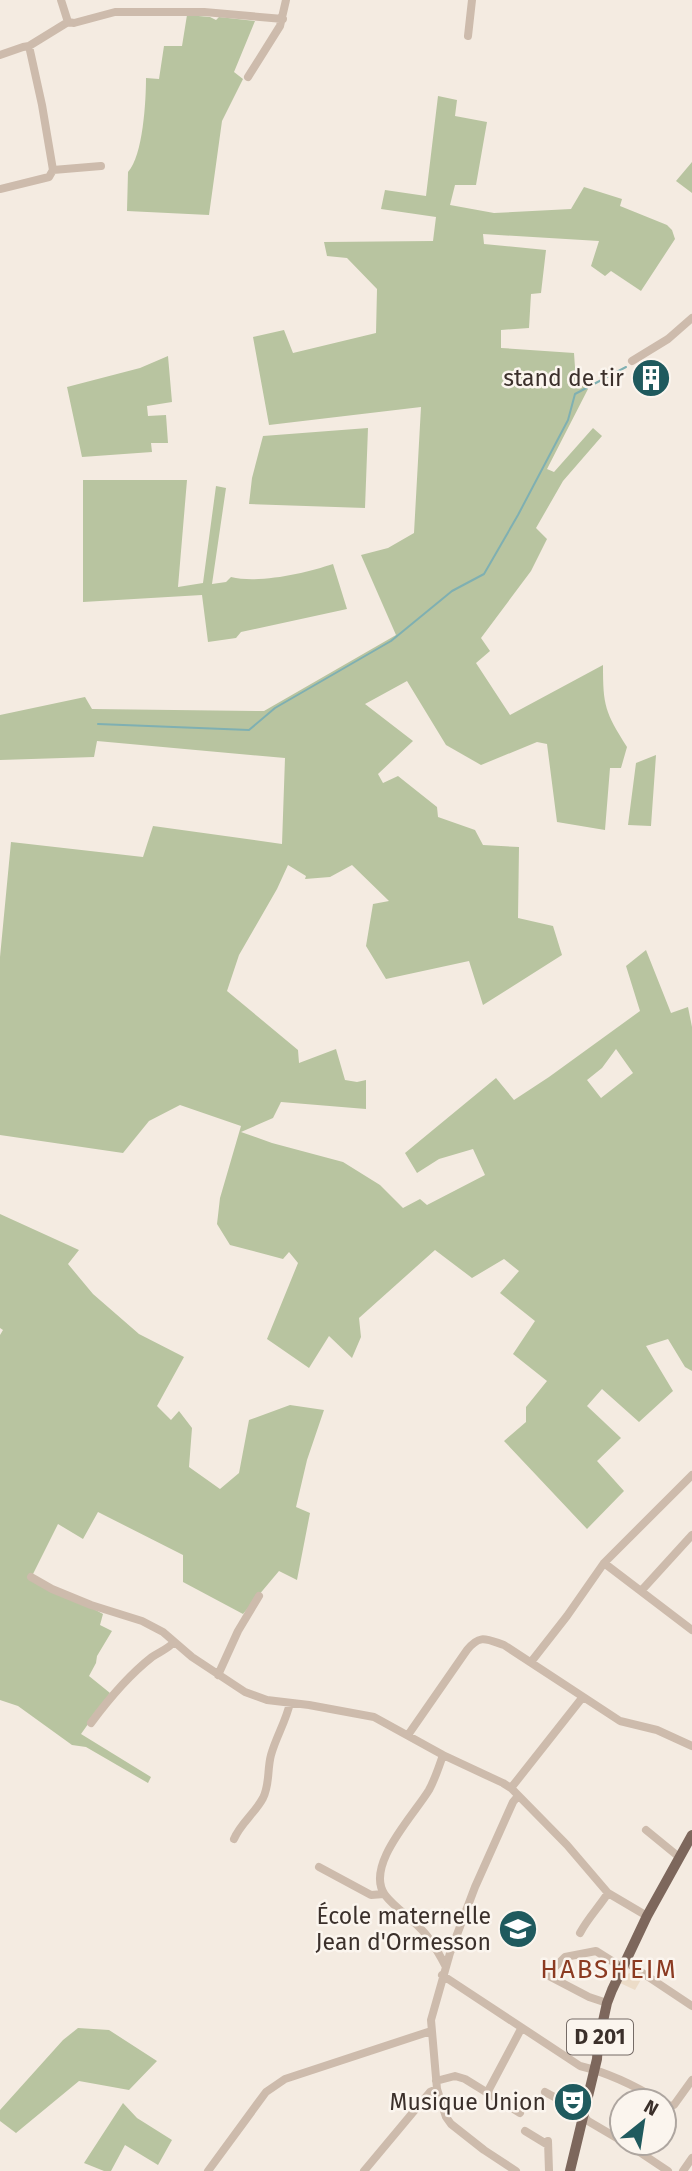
<svg xmlns="http://www.w3.org/2000/svg" width="692" height="2171" font-family="'Fira Sans',sans-serif">
  <style>
    .green { fill: #b8c4a0; fill-rule: evenodd }
    .plaza { fill: #ecdcc8 }
    .lines { fill: none; stroke-linecap: round; stroke-linejoin: round }
    .stream { stroke: #7fb0b2; stroke-width: 2 }
    .minor { stroke: #cdbbac; stroke-width: 8 }
    .major { stroke: #7d675c; stroke-width: 10 }
    .labels { text-anchor: middle; stroke-width: 5; stroke-linejoin: round; paint-order: stroke }
    .shield { fill: #fbf5ee; stroke: #756b66; stroke-width: 2 }
    .shield-label { font-size: 21px; font-weight: bold; fill: #3b302b }
    .poi-label { font-size: 23px; fill: #3b302b; stroke: #fbf5ee; text-anchor: end }
    .quarter-label { font-size: 26px; letter-spacing: 2px; fill: #8c3b22; stroke: #fbf5ee }
  </style>
  <rect width="100%" height="100%" fill="#f4ebe1"/>
  <path class="green" d="M 187,15 L 210,17 L 216,20 L 219,17 L 255,21 L 234,72 L 243,79 L 222,121 L 209,215 L 127,211 L 128,172 C 143,156 146,101 146,78 L 159,79 L 164,46 L 182,46 Z
    M 438,96 L 457,100 L 455,116 L 487,122 L 476,185 L 455,185 L 450,205 L 494,213 L 571,209 L 584,187 L 622,199 L 620,206 L 667,225 L 672,230 L 675,239 L 641,291 L 611,271 L 605,276 L 591,266 L 599,241 L 483,234 L 484,244 L 546,250 L 541,293 L 531,294 L 529,328 L 501,330 L 501,348 L 574,353 L 576,382 L 588,389 L 547,469 L 554,472 L 593,428 L 602,436 L 563,481 L 536,528 L 547,539 L 531,571 L 481,638 L 490,651 L 476,663 L 510,715 L 603,665 C 603,706 605,712 627,747 L 621,768 L 610,768 L 605,830 L 557,822 L 547,744 L 537,742 L 481,765 L 446,745 L 407,681 L 365,704 L 413,741 L 378,774 L 383,783 L 398,776 L 437,807 L 438,817 L 475,830 L 483,845 L 519,847 L 518,918 L 553,926 L 562,955 L 483,1005 L 469,961 L 386,979 L 366,946 L 373,904 L 389,901 L 352,865 L 330,877 L 305,879 L 306,876 L 288,865 L 277,889 L 239,955 L 227,991 L 298,1050 L 299,1063 L 336,1049 L 345,1080 L 357,1082 L 366,1080 L 366,1109 L 281,1102 L 273,1118 L 241,1132 L 272,1143 L 343,1162 L 380,1185 L 403,1208 L 420,1199 L 427,1205 L 485,1175 L 473,1149 L 439,1159 L 417,1173 L 405,1153 L 496,1078 L 514,1100 L 549,1077 L 640,1011 L 626,966 L 646,950 L 671,1013 L 688,1007 L 692,1027 L 692,1371 L 685,1367 L 668,1339 L 646,1346 L 673,1391 L 639,1422 L 602,1389 L 587,1406 L 621,1438 L 597,1461 L 624,1491 L 587,1529 L 504,1441 L 526,1422 L 526,1407 L 547,1381 L 513,1354 L 535,1321 L 500,1293 L 519,1271 L 504,1259 L 472,1278 L 435,1250 L 359,1318 L 361,1337 L 352,1358 L 329,1336 L 309,1368 L 267,1339 L 298,1263 L 289,1252 L 283,1259 L 230,1245 L 217,1224 L 220,1198 L 241,1126 L 180,1105 L 149,1121 L 123,1153 L 0,1135 L 0,957 L 11,842 L 143,857 L 153,826 L 282,844 L 285,758 L 97,741 L 94,757 L 0,760 L 0,715 L 85,697 L 92,709 L 264,711 L 396,635 L 361,555 L 388,548 L 414,533 L 421,407 L 269,425 L 253,337 L 284,330 L 293,353 L 376,333 L 377,289 L 347,258 L 327,256 L 324,242 L 433,241 L 436,217 L 381,209 L 385,190 L 426,196 ZM 616,1049 L 633,1073 L 601,1098 L 587,1080 L 602,1068 Z
    M 692,162 L 692,193 L 676,181 Z
    M 168,356 L 172,402 L 147,406 L 148,416 L 166,415 L 168,443 L 151,443 L 152,452 L 82,457 L 67,387 L 140,368 Z
    M 368,428 L 365,508 L 249,504 L 252,478 L 263,436 Z
    M 83,480 L 187,480 L 178,587 L 203,583 L 216,486 L 226,488 L 212,584 L 226,582 L 231,577 C 259,584 306,573 333,564 L 347,609 L 241,632 L 236,638 L 208,642 L 202,595 L 83,602 Z
    M 656,755 L 651,826 L 628,825 L 636,763 Z
    M 0,1214 L 79,1250 L 68,1264 L 93,1294 L 139,1334 L 184,1357 L 157,1406 L 171,1420 L 179,1411 L 192,1428 L 189,1467 L 220,1489 L 239,1473 L 249,1420 L 290,1405 L 324,1410 L 307,1460 L 296,1507 L 310,1513 L 297,1580 L 279,1571 L 243,1614 L 183,1582 L 183,1555 L 98,1512 L 83,1539 L 58,1524 L 32,1576 L 103,1614 L 100,1625 L 112,1631 L 97,1656 L 96,1663 L 89,1676 L 110,1693 L 81,1734 L 151,1777 L 148,1783 L 86,1747 L 72,1745 L 18,1706 L 0,1700 L 0,1335 L 3,1330 L 0,1328 Z
    M 78,2028 L 109,2030 L 157,2061 L 129,2090 L 79,2081 L 16,2133 L 0,2121 L 0,2110 L 63,2040 Z
    M 123,2103 L 137,2118 L 172,2140 L 158,2165 L 125,2145 L 111,2171 L 104,2171 L 84,2163 Z"/>
  <path class="plaza" d="M 629,1973 L 643,1976 L 635,1990 L 620,1983 Z"/>
  <g class="lines">
    <path class="stream" d="M 98,724 L 249,730 L 275,708 L 391,641 L 452,591 L 484,574 L 518,515 L 568,420 L 575,394 L 626,367"/>
    <path class="minor" d="M 61,0 L 68,22
      M 468,36 L 472,0
      M 0,55 L 23,47 L 29,46 L 68,22 L 74,23 L 115,12 L 204,12 L 283,19
      M 248,77 L 280,26 L 286,0
      M 53,170 L 101,166
      M 0,189 L 49,177 L 53,170 L 42,105 L 29,46
      M 632,361 L 668,339 L 692,318
      M 604,1563 L 692,1630
      M 31,1577 L 52,1589 L 91,1605 L 142,1621 L 163,1632 L 192,1657 L 245,1692 L 267,1700 L 309,1705 L 374,1717 L 443,1755 L 503,1783 L 511,1788 L 567,1845 L 608,1893 L 647,1916
      M 641,1591 L 692,1535
      M 531,1662 L 567,1616 L 604,1563 L 692,1475
      M 218,1675 L 238,1631 L 259,1596
      M 91,1723 C 108,1700 129,1675 152,1657 C 159,1652 168,1649 174,1642
      M 408,1735 L 467,1650 C 480,1634 486,1639 504,1645 L 620,1721 L 657,1730 L 692,1746
      M 443,1755 C 439,1767 435,1779 429,1790 C 414,1815 364,1866 385,1895 C 395,1908 410,1917 421,1929 C 431,1939 438,1952 445,1965
      M 511,1788 L 582,1698
      M 646,1830 L 679,1857
      M 234,1839 C 240,1824 255,1813 263,1798 C 270,1784 267,1770 271,1755 C 276,1737 286,1721 290,1703
      M 319,1867 L 371,1895 L 384,1894
      M 580,1933 C 588,1918 599,1907 608,1893
      M 626,1962 L 692,2006
      M 442,1975 L 580,2066 C 609,2073 634,2085 660,2101
      M 607,2003 L 589,1997 L 547,1975 L 565,1957 L 596,1951 L 623,1968
      M 436,2081 L 455,2076 L 465,2079 L 520,2113
      M 545,2092 L 580,2111 L 588,2121 L 622,2141
      M 487,2093 L 521,2029
      M 664,2104 L 668,2106 L 674,2105 L 692,2080
      M 525,2131 L 548,2145
      M 548,2141 L 549,2171
      M 626,2143 L 668,2171
      M 208,2171 L 266,2092 L 285,2079 L 431,2031
      M 364,2171 L 430,2092 L 437,2089
      M 516,2171 L 484,2150 L 451,2124 L 446,2117 L 437,2089 L 431,2020 L 450,1953 L 475,1887 L 513,1802 L 518,1796
      M 683,2171 L 692,2158"/>
    <path class="major" d="M 570,2171 L 597,2059 L 598,2044 L 607,2003 L 612,1990 L 647,1916 L 692,1835"/>
  </g>
  <defs>
    <g id="building-disc" transform="scale(2.0125)"><circle r="9.5" fill="#1f5a5e" stroke="#fbf5ee"/><path d="M-4-6H4V6H1V3H-1V6H-4ZM-2.5-4.3h1.7v1.8h-1.7ZM.8-4.3h1.7v1.8H.8ZM-2.5-1h1.7V.8h-1.7ZM.8-1h1.7V.8H.8Z" fill="#fff"/></g>
    <g id="school-disc" transform="scale(2.0125)"><circle r="9.5" fill="#1f5a5e" stroke="#fbf5ee"/><path d="M0-5L7-2L0 1L-7-2ZM-4 1L0 2.5L4 1V4Q0 6-4 4Z" fill="#fff"/></g>
    <g id="theatre-disc" transform="scale(2.0125)"><circle r="9.5" fill="#1f5a5e" stroke="#fbf5ee"/><path d="M-5-5.5Q0-4 5-5.5V0Q5 5 0 6Q-5 5-5 0ZM-3.3-2.5H-1v1.5H-3.3ZM1-2.5H3.3v1.5H1ZM-2.8 1Q0 5.5 2.8 1Z" fill="#fff"/></g>
  </defs>
  <g fill-rule="evenodd">
    <use href="#building-disc" x="651" y="378"/>
    <use href="#school-disc" x="518" y="1929"/>
    <use href="#theatre-disc" x="573" y="2102"/>
  </g>
  <g class="labels">
    <rect class="shield" x="567" y="2019.5" width="66" height="35" rx="5"/>
    <g class="shield-label">
      <text x="600" y="2044">D 201</text>
    </g>
    <g class="poi-label">
      <text x="624" y="386">stand de tir</text>
      <text x="491" y="1924">École maternelle<tspan x="491" dy="26">Jean d'Ormesson</tspan></text>
      <text x="546" y="2110">Musique Union</text>
    </g>
    <g class="quarter-label">
      <text x="609" y="1978">HABSHEIM</text>
    </g>
  </g>
  <g transform="translate(643 2122) rotate(30)"><circle r="33" fill="#fbf5ee" stroke="#aea6a0" stroke-width="2"/>
  <path d="M0-5L12 26L0 18L-12 26Z" fill="#1f5a5e"/>
  <text y="-10" font-size="19" font-weight="bold" text-anchor="middle" fill="#3b302b">N</text>
  </g>
</svg>
